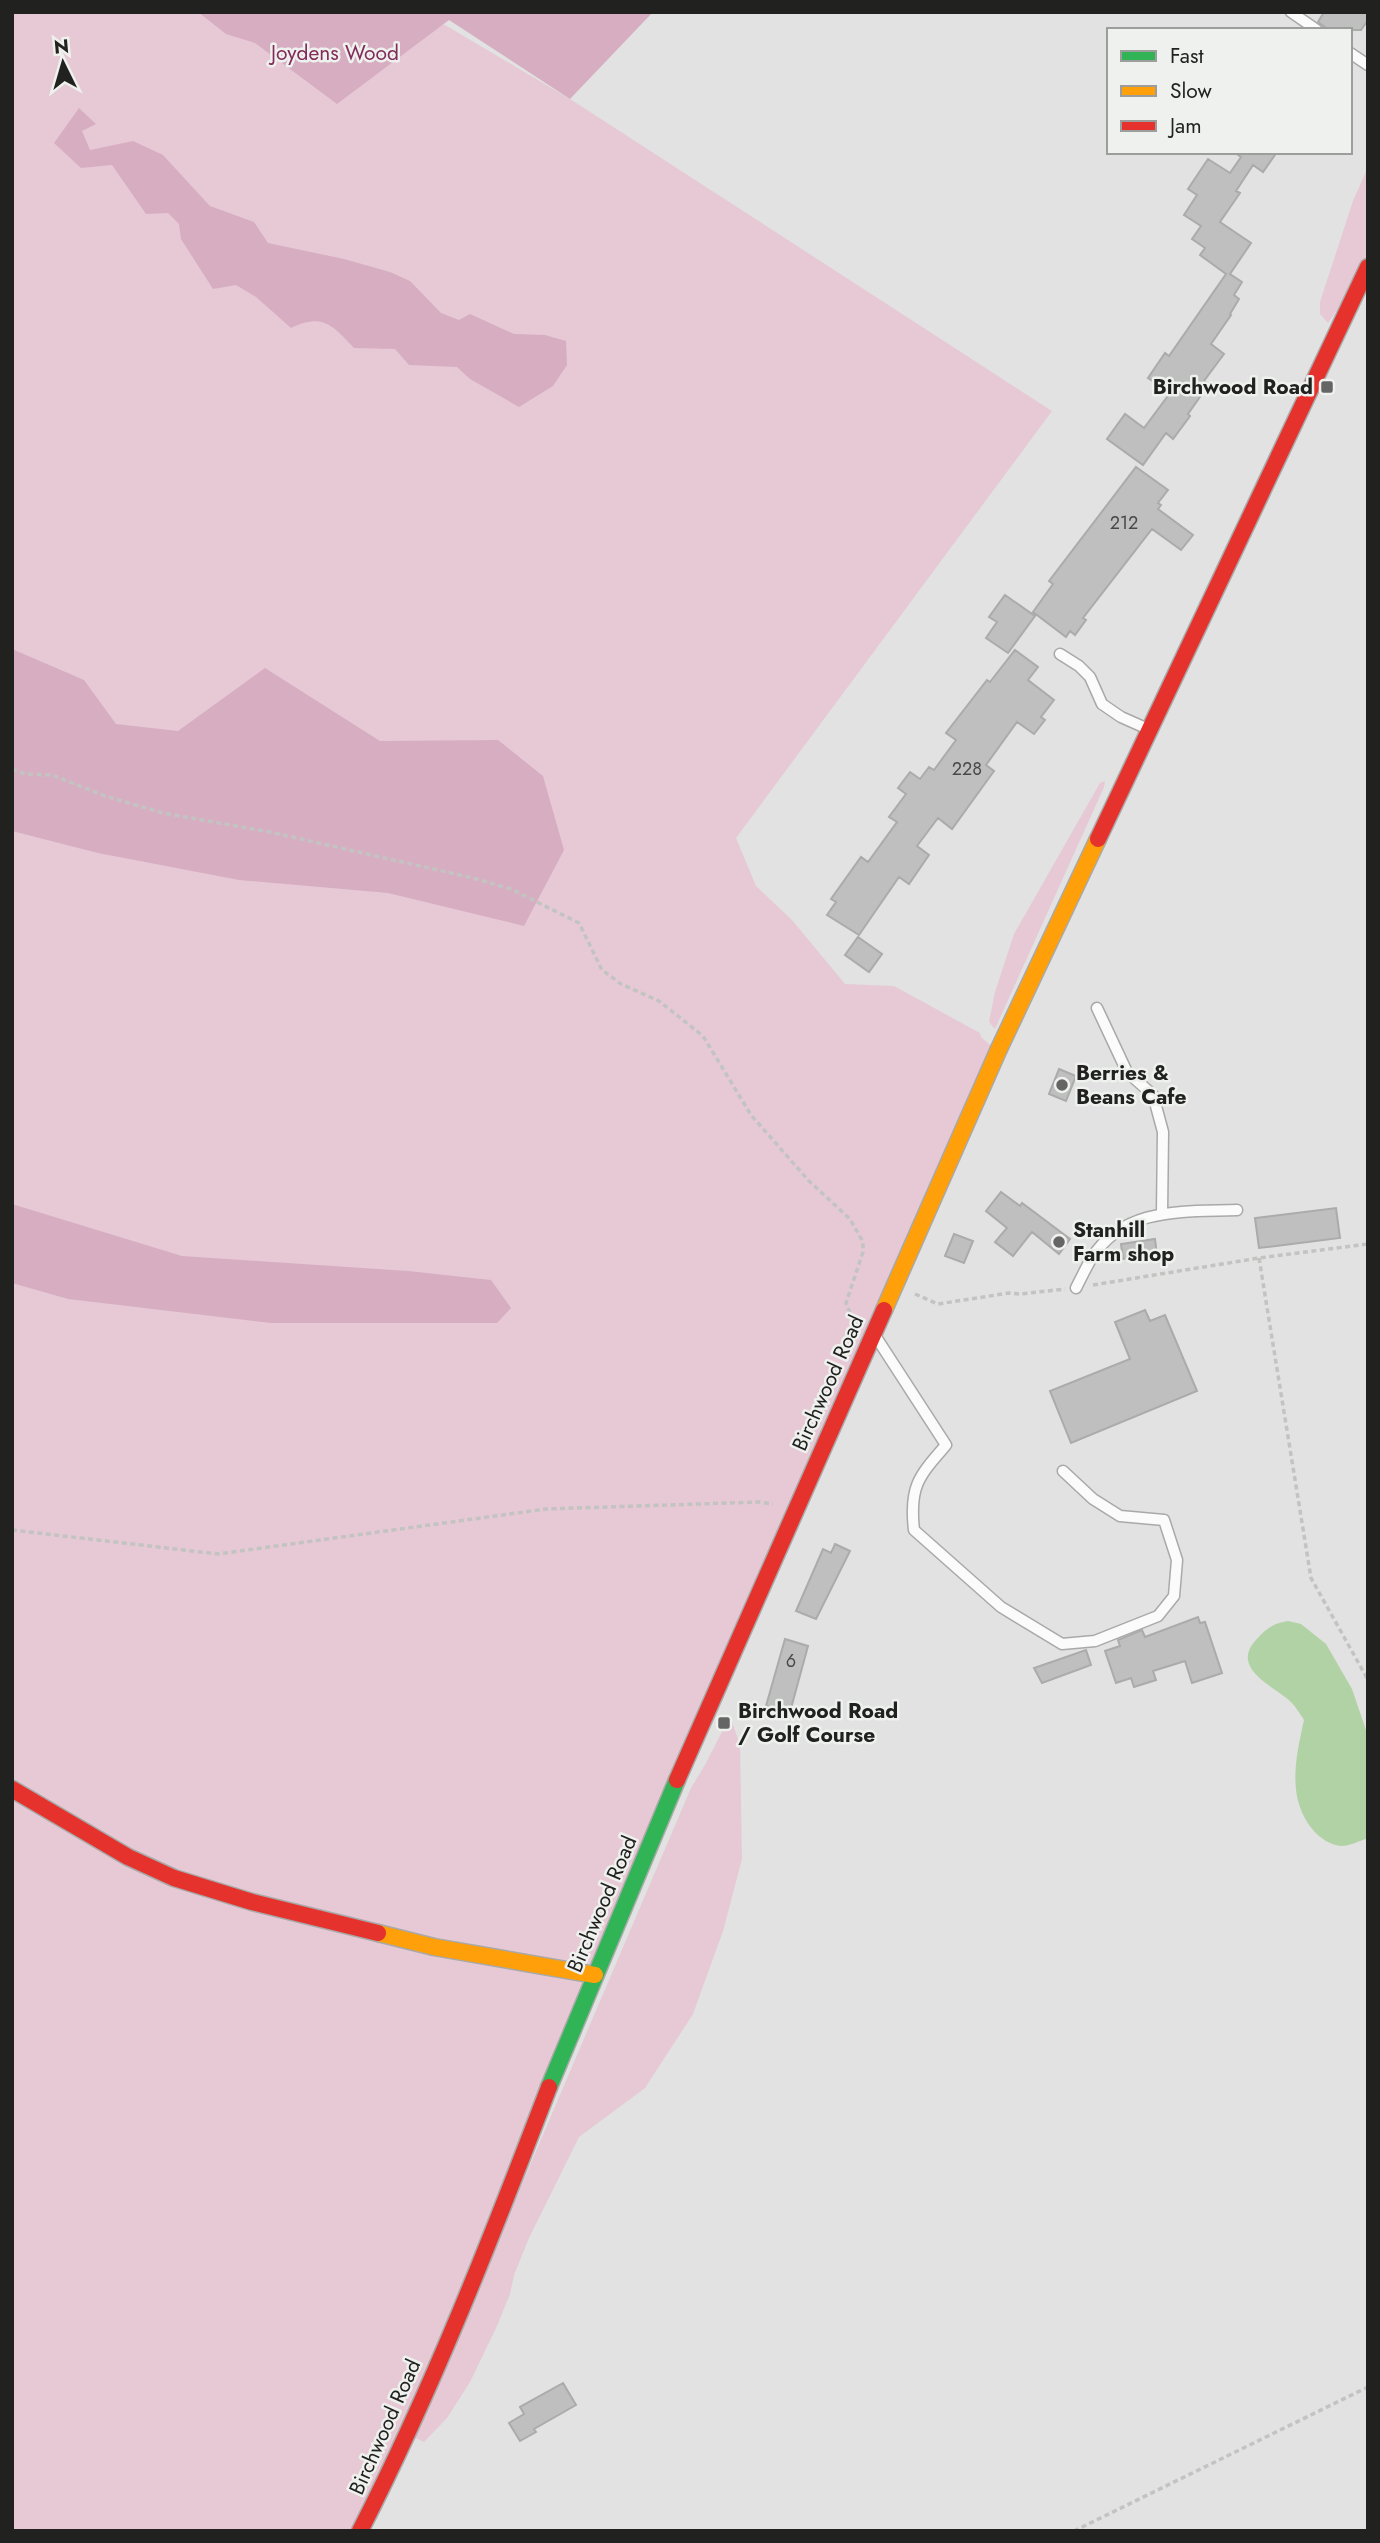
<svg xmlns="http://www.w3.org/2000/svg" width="1380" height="2543" font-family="Jost,sans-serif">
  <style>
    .green { fill: #e6c9d5 }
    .forest { fill: #d7aec1 }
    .water { fill: #b1d2a5 }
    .building { fill: #bebfbe; stroke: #aaabaa; stroke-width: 2 }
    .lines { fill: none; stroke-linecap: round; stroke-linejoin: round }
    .lane-casing { stroke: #a8a9a8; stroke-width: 13 }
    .fast-casing { stroke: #a8a9a8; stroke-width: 19 }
    .slow-casing { stroke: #a8a9a8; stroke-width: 19 }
    .jam-casing { stroke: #a8a9a8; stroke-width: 19 }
    .path { stroke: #c3c3c2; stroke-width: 3.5; stroke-dasharray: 5 3.5; stroke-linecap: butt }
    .lane { stroke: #fafbfa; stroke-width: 10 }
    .fast { stroke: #30b455; stroke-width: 16 }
    .slow { stroke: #ff9f0a; stroke-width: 16 }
    .jam { stroke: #e5322d; stroke-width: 16 }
    .poi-dot { fill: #646564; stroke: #eef1ed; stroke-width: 2.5 }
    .labels { text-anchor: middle; stroke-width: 5; stroke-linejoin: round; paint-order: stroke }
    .number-label { font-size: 18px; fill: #484848 }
    .park-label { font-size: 21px; fill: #832b5a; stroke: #eef1ed }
    .poi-label { font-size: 21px; font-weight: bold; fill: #212120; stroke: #eef1ed; text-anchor: start }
    .street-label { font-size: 21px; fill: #212120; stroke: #eef1ed }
  </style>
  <rect width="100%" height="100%" fill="#e1e2e1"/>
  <path class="green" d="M 12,12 L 393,12 L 445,25 L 570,99 L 1052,411 L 736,838 L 756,886 L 792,920 L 845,984 L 894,986 L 980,1033 L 981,1037 L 997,1051 L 502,2207 L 358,2531 L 12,2531 Z
    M 1368,167 L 1368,265 L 1328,323 L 1320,314 L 1320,302 L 1353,201 Z
    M 1105,781 L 1104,787 L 995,1029 L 989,1022 L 995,992 L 1014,934 L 1100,783 Z
    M 730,1716 L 740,1745 L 742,1859 L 723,1931 L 693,2014 L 645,2088 L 579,2137 L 529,2238 L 514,2275 L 510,2294 L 497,2326 L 470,2382 L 447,2418 L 424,2442 L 414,2437 L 691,1788 L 706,1763 Z"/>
  <path class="forest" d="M 198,12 L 653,12 L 570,99 L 449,20 L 337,104 L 255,43 L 226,34 Z
    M 79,108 L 96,124 L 82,131 L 90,150 L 133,141 L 163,155 L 210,206 L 254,222 L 268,243 L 344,259 L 390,272 L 410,281 L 441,313 L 459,320 L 470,314 L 514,334 L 545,335 L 566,341 L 567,365 L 553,386 L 519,407 L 470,379 L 457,367 L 409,365 L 395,349 L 354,348 C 332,325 323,313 291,328 L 256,297 L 236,285 L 213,289 L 181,239 L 179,224 L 168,213 L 146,214 L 112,165 L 81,168 L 54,143 Z
    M 12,649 L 84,680 L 116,724 L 178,731 L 265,668 L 380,741 L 498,740 L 543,776 L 564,850 L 524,926 L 388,893 L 239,880 L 98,853 L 12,831 Z
    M 12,1204 L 182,1256 L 408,1271 L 491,1280 L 511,1308 L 497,1323 L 271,1323 L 68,1299 L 12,1283 Z"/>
  <path class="water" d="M 1288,1621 L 1301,1624 L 1326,1644 L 1352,1689 L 1368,1736 L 1368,1838 C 1360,1841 1349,1846 1341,1846 C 1330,1845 1320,1838 1313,1830 C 1286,1798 1296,1757 1304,1720 C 1300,1714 1296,1707 1291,1702 C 1276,1687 1229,1669 1256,1640 C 1267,1628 1272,1624 1288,1621 Z"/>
  <path class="building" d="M 1324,12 L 1368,12 L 1368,20 L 1361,30 L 1329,30 L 1318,22 Z
    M 1234,152 L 1277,152 L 1263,172 L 1253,165 L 1236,191 L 1240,193 L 1220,222 L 1251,243 L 1230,274 L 1242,282 L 1234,295 L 1239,299 L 1230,314 L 1231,315 L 1211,344 L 1224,354 L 1204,381 L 1209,384 L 1188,414 L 1190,416 L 1173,439 L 1166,433 L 1143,465 L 1107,439 L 1125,414 L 1144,428 L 1170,393 L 1148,378 L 1165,353 L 1169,356 L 1226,274 L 1200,255 L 1205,248 L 1192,239 L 1201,226 L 1184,215 L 1197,195 L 1188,189 L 1208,159 L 1230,173 L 1241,157 Z
    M 1136,467 L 1168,490 L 1158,503 L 1161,505 L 1158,509 L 1193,535 L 1181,550 L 1152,529 L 1083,618 L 1086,620 L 1075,635 L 1070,631 L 1066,637 L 1033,612 L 1053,584 L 1049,581 Z
    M 1005,595 L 1035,616 L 1008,653 L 986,638 L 997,622 L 989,617 Z
    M 1015,650 L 1038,667 L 1028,680 L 1054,700 L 1041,717 L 1045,720 L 1034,734 L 1017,722 L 986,765 L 994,771 L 952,829 L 938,818 L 917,846 L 929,855 L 909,884 L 899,877 L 859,935 L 827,915 L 836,902 L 831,899 L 861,857 L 868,862 L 897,822 L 889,817 L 906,794 L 898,788 L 910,772 L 920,779 L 929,767 L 934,770 L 956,740 L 946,733 L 987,680 L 990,682 Z
    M 858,937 L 882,954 L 869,972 L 845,955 Z
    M 1059,1069 L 1076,1076 L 1066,1101 L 1049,1094 Z
    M 1001,1192 L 1020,1206 L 1022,1203 L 1070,1239 L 1059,1254 L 1032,1232 L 1013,1256 L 995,1242 L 1007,1228 L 986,1211 Z
    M 1336,1208 L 1340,1238 L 1259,1248 L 1255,1218 Z
    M 954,1234 L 973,1241 L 964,1263 L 945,1256 Z
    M 1155,1239 L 1157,1255 L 1123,1259 L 1121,1244 Z
    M 1145,1310 L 1150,1321 L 1165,1315 L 1197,1391 L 1071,1443 L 1050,1391 L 1130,1359 L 1115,1322 Z
    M 835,1544 L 850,1551 L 816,1619 L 796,1611 L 823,1549 L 831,1553 Z
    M 1198,1617 L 1200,1623 L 1205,1622 L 1222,1673 L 1192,1683 L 1185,1661 L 1153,1671 L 1156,1680 L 1134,1687 L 1131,1678 L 1116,1683 L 1105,1651 L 1120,1646 L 1118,1640 L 1142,1630 L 1145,1637 Z
    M 785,1639 L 808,1646 L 790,1712 L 766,1706 Z
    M 1086,1650 L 1091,1665 L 1042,1683 L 1034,1668 Z
    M 563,2383 L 576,2405 L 534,2429 L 536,2432 L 520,2441 L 509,2423 L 524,2414 L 520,2407 Z"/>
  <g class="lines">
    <g class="lane-casing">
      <path id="lane" d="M 1291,12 L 1317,30
        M 1350,53 L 1368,65
        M 1060,654 L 1079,666 L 1090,677 L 1102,704 L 1121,717 L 1148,729
        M 1097,1008 L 1127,1072 L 1153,1095 L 1163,1132 L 1162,1213
        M 1076,1288 C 1081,1278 1086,1268 1091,1259 C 1124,1206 1184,1212 1237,1210
        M 876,1337 L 946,1445 C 919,1476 909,1486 914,1530 L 1001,1607 L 1062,1644 L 1095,1641 L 1158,1616 L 1174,1596 L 1177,1560 L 1164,1520 L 1120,1516 L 1093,1499 L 1063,1471"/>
    </g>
    <g class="fast-casing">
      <path id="fast" d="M 549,2087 L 677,1780"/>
    </g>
    <g class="slow-casing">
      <path id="slow" d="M 884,1310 L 998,1051 L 1098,839
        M 378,1933 L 434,1947 L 595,1975"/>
    </g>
    <g class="jam-casing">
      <path id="jam" d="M 1098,839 L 1368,267
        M 677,1780 L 884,1310
        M 12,1789 L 128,1857 L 174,1878 L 252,1902 L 378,1933
        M 360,2531 C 433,2388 492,2236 549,2087"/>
    </g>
    <path class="path" d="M 12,769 L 25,774 L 52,775 L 105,796 L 163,813 L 270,832 L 473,878 L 511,889 L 579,923 L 602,970 L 621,984 L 659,1001 L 703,1036 L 751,1115 L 809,1181 L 850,1219 L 863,1242 L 863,1252 L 846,1303 L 854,1323
      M 1259,1258 L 1311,1578 L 1368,1680
      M 1093,1285 L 1259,1258 L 1368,1244
      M 915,1294 L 938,1304 L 1009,1293 L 1020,1294 L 1065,1289
      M 12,1530 L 218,1554 L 546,1509 L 759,1502 L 773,1504
      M 1074,2531 L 1368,2387"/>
    <use href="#lane" class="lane"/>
    <use href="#fast" class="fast"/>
    <use href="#slow" class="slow"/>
    <use href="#jam" class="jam"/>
  </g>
  <g class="poi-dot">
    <rect x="1320" y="380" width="14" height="14" rx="3.5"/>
    <circle cx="1062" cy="1085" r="7"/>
    <circle cx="1059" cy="1242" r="7"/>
    <rect x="717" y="1716" width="14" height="14" rx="3.5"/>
  </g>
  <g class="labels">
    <g class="number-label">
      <text x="1124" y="529">212</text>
      <text x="967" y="775">228</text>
      <text x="791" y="1667">6</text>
    </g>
    <g class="park-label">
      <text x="335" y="60">Joydens Wood</text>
    </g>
    <g class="poi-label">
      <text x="1313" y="394" text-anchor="end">Birchwood Road</text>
      <text x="1076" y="1080">Berries &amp;<tspan x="1076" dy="24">Beans Cafe</tspan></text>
      <text x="1073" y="1237">Stanhill<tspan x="1073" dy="24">Farm shop</tspan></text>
      <text x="738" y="1718">Birchwood Road<tspan x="738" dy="24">/ Golf Course</tspan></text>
    </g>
    <g class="street-label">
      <text transform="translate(828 1383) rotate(-66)" y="7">Birchwood Road</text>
      <text transform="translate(602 1904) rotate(-67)" y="7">Birchwood Road</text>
      <text transform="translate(385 2427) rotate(-66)" y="7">Birchwood Road</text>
    </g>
  </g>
  <rect width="1380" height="2543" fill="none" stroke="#212120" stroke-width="28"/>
  <rect x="1107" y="28" width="245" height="126" fill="#eef1ed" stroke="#9c9e9b" stroke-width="2"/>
  <rect x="1121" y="51" width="35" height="10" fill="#30b455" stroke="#9c9e9b" stroke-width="2"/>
  <text x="1170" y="63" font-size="21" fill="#212120">Fast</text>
  <rect x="1121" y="86" width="35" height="10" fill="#ff9f0a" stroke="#9c9e9b" stroke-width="2"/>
  <text x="1170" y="98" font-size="21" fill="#212120">Slow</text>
  <rect x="1121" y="121" width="35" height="10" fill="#e5322d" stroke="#9c9e9b" stroke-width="2"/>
  <text x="1170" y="133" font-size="21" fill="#212120">Jam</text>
  <g transform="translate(63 63) rotate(355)" stroke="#eef1ed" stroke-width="5" paint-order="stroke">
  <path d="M0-5L12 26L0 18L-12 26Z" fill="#212120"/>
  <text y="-10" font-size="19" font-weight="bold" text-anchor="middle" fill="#212120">N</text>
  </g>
</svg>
